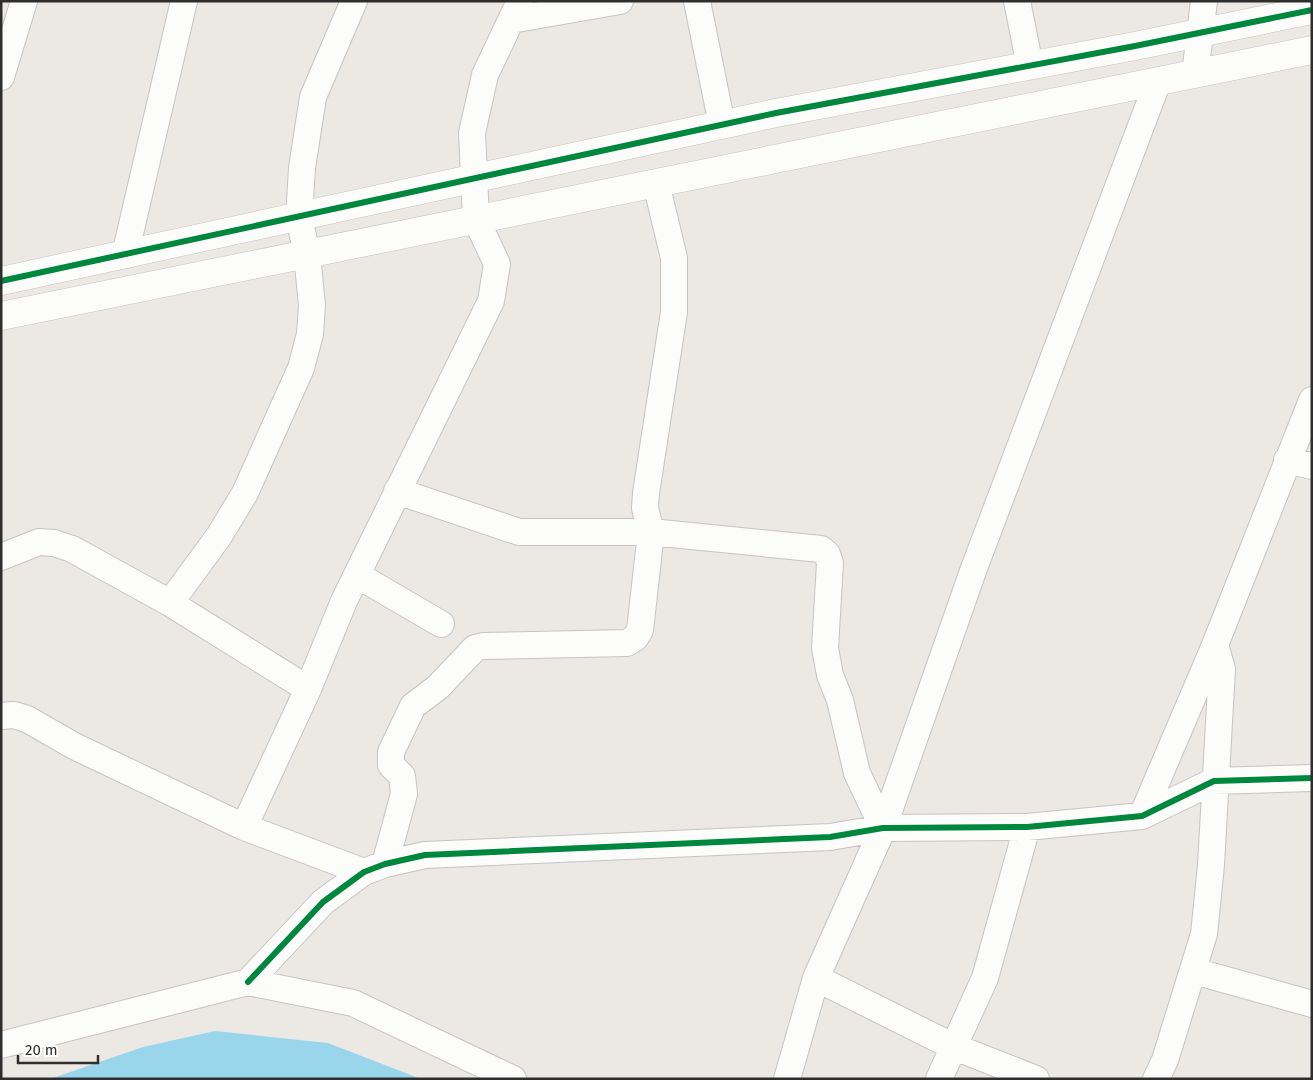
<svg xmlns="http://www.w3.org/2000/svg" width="1313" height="1080" font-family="'Fira Sans',sans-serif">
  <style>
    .water { fill: #99d6ec }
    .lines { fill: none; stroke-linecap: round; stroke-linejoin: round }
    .minor-casing { stroke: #c5c4c5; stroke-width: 28 }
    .tertiary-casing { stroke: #c5c4c5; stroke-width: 29 }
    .minor { stroke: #fcfcfb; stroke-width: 26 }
    .tertiary { stroke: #fcfcfb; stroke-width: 28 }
    .cycleway-casing { stroke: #fff; stroke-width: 9 }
    .cycleway { stroke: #00873e; stroke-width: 6 }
  </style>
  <rect width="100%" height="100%" fill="#ece8e4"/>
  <path class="water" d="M 215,1031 L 328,1043 L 421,1079 L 50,1079 L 143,1047 Z"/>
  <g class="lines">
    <g class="minor-casing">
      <path id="minor" d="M 697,1 L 722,125
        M 1017,1 L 1030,66
        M 511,20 L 620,1
        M 1195,74 L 1204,1
        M 1,77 L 24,1
        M 125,255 L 184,1
        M 1287,460 L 1312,466
        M 397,491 L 519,532 L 651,532 L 821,549 L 827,554 L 830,563 L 825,648 L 830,675 L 840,700 L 857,773 L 883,828
        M 1,557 L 39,542 L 54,543 L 72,549 L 170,603 L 308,689
        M 357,575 L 441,624
        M 170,603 L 219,536 L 245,493 L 301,368 L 310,334 L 312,306 L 307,254 L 299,218 L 302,168 L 313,97 L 354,1
        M 1,716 L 14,715 L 27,719 L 74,746 L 244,827 L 364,872
        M 1142,816 L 1215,645 L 1312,400
        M 244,827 L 308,689 L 344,601 L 491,301 L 497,264 L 476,219 L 472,133 L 485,75 L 520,1
        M 385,864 L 404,794 L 402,776 L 391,765 L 391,752 L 413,706 L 438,687 L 475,648 L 483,646 L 627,643 L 635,638 L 640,630 L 651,532 L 645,508 L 646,493 L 674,312 L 674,258 L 656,183
        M 1194,971 L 1312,1004
        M 816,978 L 952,1046 L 1036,1079
        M 248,982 L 323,902 L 364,872 L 385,864 L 425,855 L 830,837 L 883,828 L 1027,827 L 1142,816 L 1214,781 L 1312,778
        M 1,1045 L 248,982 L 353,1003 L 513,1079
        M 787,1079 L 816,978 L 883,828 L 973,571 L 1158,81
        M 939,1079 L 985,978 L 1027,827
        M 1156,1079 L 1165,1060 L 1204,934 L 1211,865 L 1222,669 L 1215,645"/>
    </g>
    <g class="tertiary-casing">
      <path id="tertiary" d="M 1,281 L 776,113 L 1135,46 L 1312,10
        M 1,316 L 1312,50"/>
    </g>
    <use href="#minor" class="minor"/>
    <use href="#tertiary" class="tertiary"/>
    <g class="cycleway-casing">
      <path id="cycleway" d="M 1,281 L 776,113 L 1135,46 L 1312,10
        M 248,982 L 323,902 L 364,872 L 385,864 L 425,855 L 830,837 L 883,828 L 1027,827 L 1142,816 L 1214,781 L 1312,778"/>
    </g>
    <use href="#cycleway" class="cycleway"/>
  </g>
  <rect width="1313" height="1080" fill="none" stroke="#2e2e2e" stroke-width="5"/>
  <path d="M18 1055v8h80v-8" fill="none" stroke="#2e2e2e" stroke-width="2.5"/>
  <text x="25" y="1055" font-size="15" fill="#2e2e2e" stroke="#ffffff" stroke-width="4" paint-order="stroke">20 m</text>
</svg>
